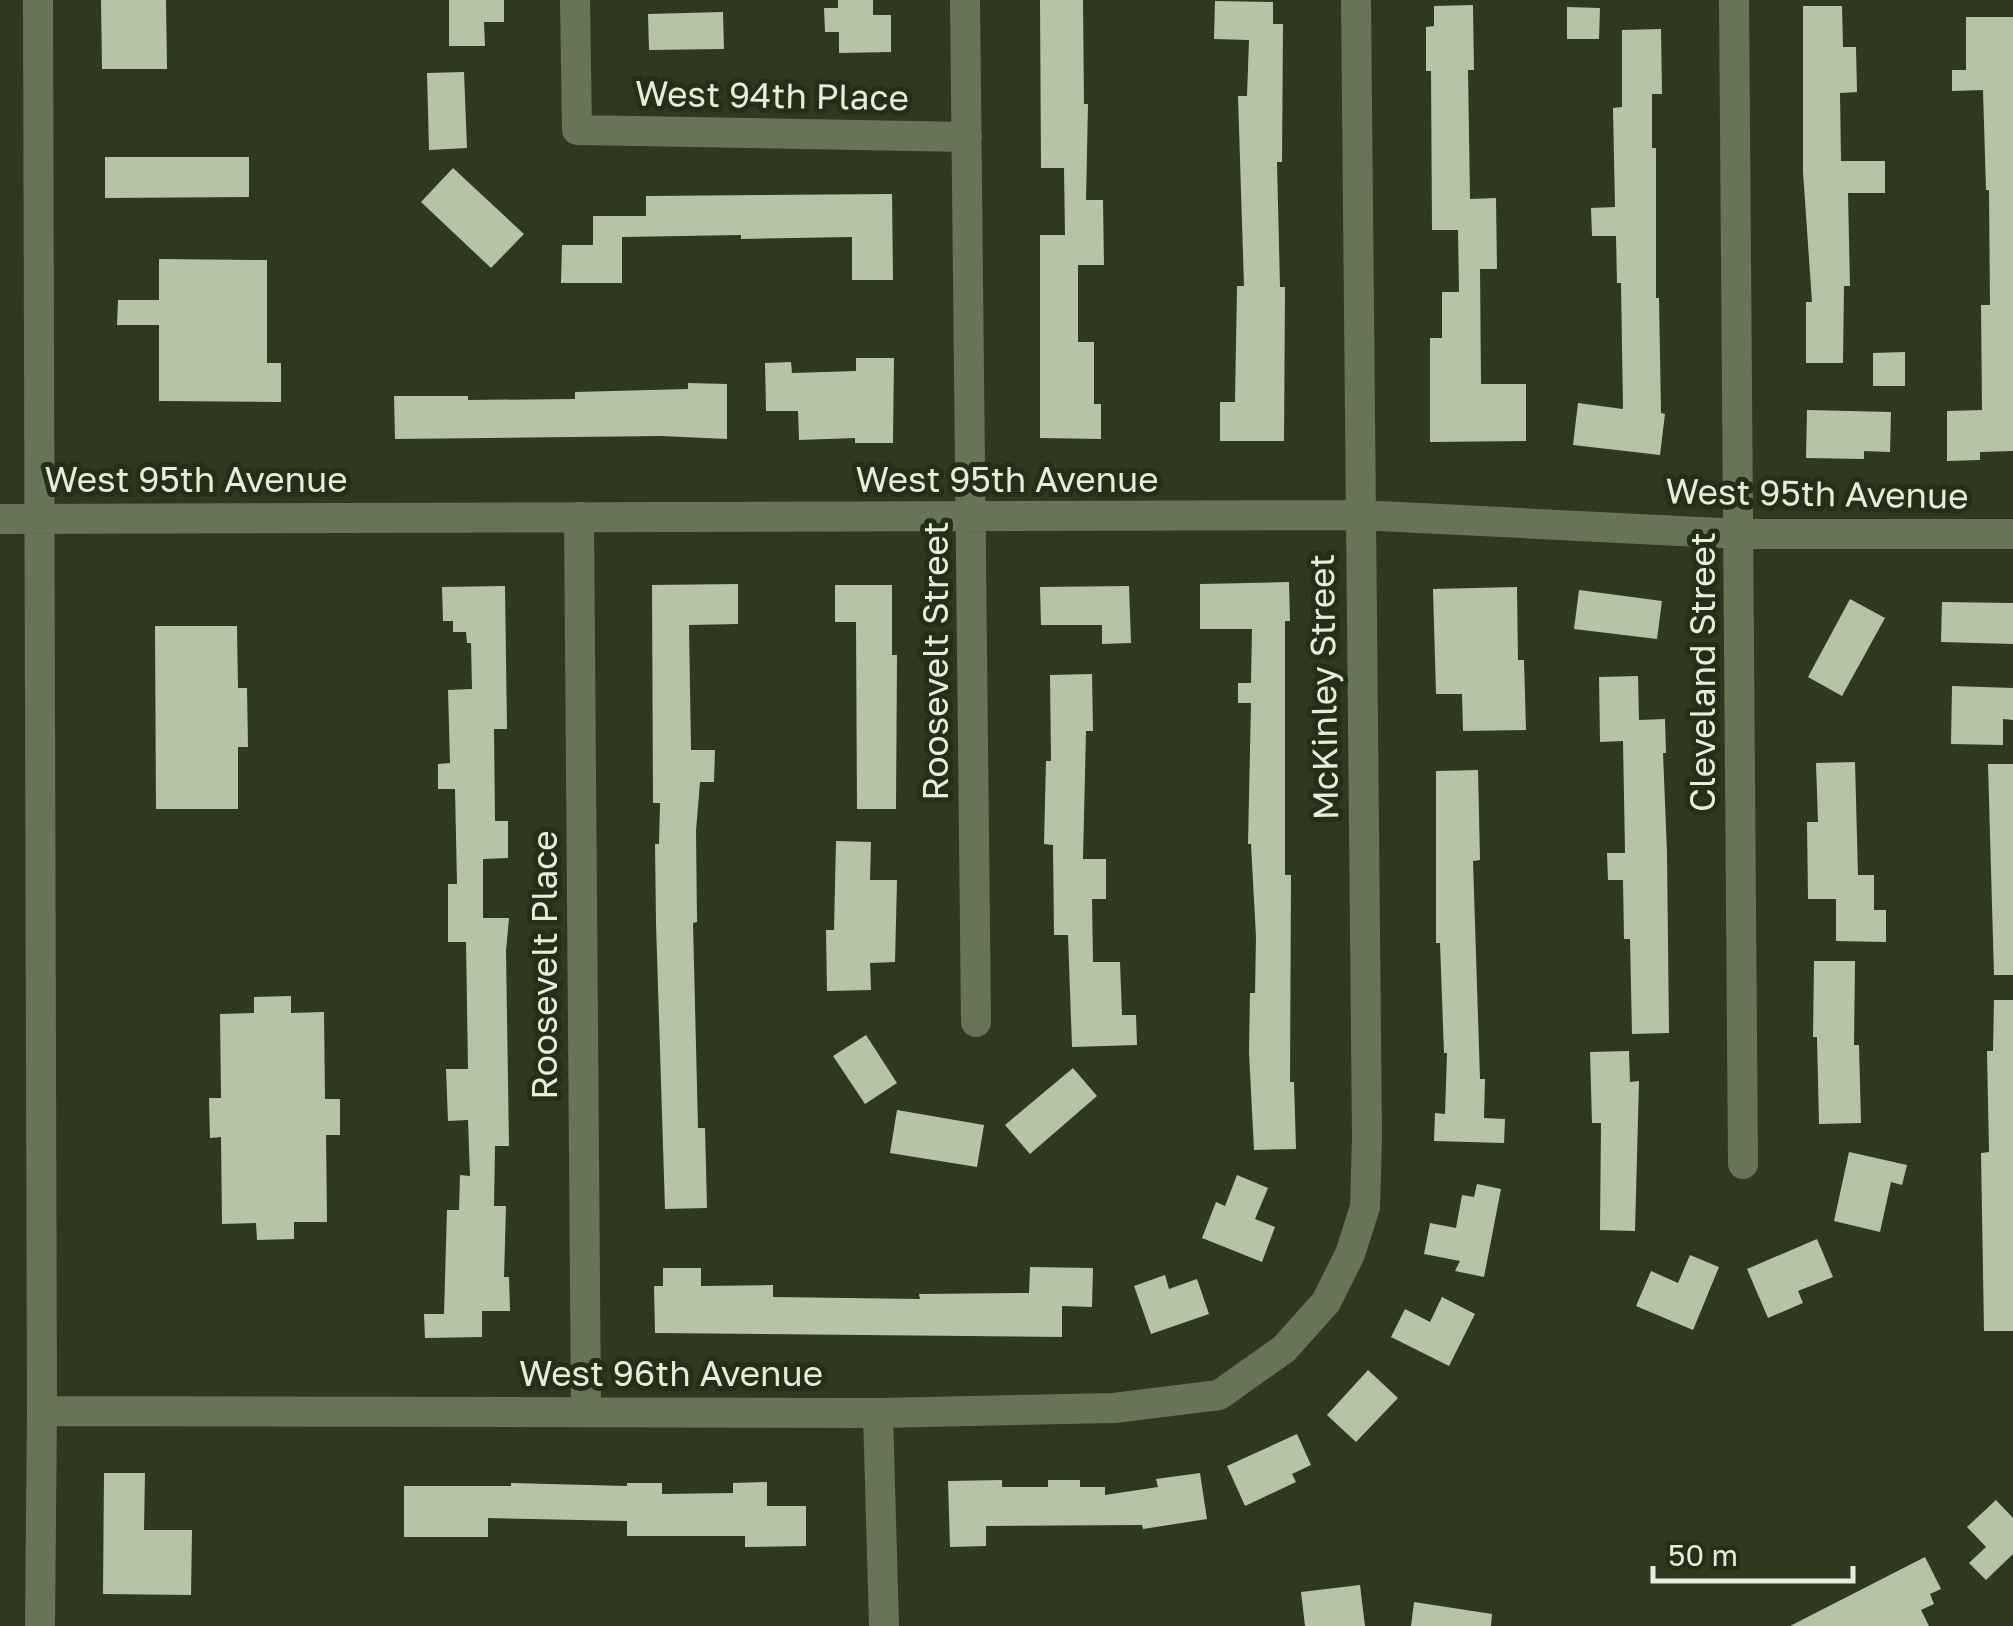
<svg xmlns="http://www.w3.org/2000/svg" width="2013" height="1626" font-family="'Golos Text',sans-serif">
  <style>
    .building { fill: #b5c4a6 }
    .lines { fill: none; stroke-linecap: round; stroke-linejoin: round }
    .minor { stroke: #677458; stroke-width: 30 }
    .labels { text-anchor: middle; stroke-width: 10; stroke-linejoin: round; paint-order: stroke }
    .street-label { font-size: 35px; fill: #e6edde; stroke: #242f17 }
  </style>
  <rect width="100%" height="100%" fill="#2e3920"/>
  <path class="building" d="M 101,0 L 166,0 L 167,69 L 102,69 Z
    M 449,0 L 504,0 L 504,22 L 484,22 L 485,46 L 449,46 Z
    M 838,0 L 873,0 L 873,15 L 891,15 L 891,52 L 839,53 L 839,32 L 825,32 L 824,8 L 838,8 Z
    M 1040,0 L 1083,0 L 1084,104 L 1088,104 L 1086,200 L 1103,200 L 1104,265 L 1078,265 L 1078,342 L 1094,342 L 1094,404 L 1101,404 L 1101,439 L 1040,438 L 1040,235 L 1065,235 L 1064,168 L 1041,168 Z
    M 1215,1 L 1273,2 L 1273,24 L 1283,24 L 1282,162 L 1277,162 L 1280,287 L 1285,287 L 1284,441 L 1220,441 L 1220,402 L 1235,402 L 1237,286 L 1244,286 L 1238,96 L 1247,96 L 1249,40 L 1214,39 Z
    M 1473,5 L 1474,70 L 1468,70 L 1470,199 L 1496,198 L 1497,269 L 1480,269 L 1481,384 L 1526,384 L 1526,441 L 1430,442 L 1430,338 L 1442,338 L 1442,292 L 1459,292 L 1458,230 L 1432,230 L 1431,71 L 1426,71 L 1426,27 L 1434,26 L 1434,6 Z
    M 1803,6 L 1842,6 L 1843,47 L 1856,47 L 1857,92 L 1840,93 L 1841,161 L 1885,161 L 1885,193 L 1848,193 L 1850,286 L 1844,286 L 1843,363 L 1806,363 L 1806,302 L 1812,302 L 1803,172 Z
    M 1567,7 L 1600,8 L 1599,39 L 1567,39 Z
    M 723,12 L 724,49 L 649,50 L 648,14 Z
    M 1966,17 L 2013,17 L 2013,451 L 1980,452 L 1980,460 L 1947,461 L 1947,411 L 1982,410 L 1981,305 L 1990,305 L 1989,190 L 1986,190 L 1983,90 L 1952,91 L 1952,70 L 1966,70 Z
    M 1661,29 L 1662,94 L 1652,94 L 1652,148 L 1656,148 L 1656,298 L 1659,298 L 1661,413 L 1665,414 L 1660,455 L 1573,445 L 1578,403 L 1623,409 L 1621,283 L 1617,283 L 1616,236 L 1592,236 L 1591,208 L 1615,207 L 1613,108 L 1622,107 L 1622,30 Z
    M 464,72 L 467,148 L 429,150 L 427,73 Z
    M 105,157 L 249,157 L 249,197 L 105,198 Z
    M 453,168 L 524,234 L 491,268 L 421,202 Z
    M 892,194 L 893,280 L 852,280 L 852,237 L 741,239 L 741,235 L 622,237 L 622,283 L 561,283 L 562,245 L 593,245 L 593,216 L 646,216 L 646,196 Z
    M 159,259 L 267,260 L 267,363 L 281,363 L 281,402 L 159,401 L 159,325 L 117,325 L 118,300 L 159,300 Z
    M 1905,352 L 1905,386 L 1873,386 L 1873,353 Z
    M 856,358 L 894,358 L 893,443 L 855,443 L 855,438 L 799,440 L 798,411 L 766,411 L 765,363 L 791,362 L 792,373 L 856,371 Z
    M 688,383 L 727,384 L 727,439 L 661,436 L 395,439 L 394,396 L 468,396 L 468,400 L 575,399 L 575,392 L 688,389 Z
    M 1807,410 L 1891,412 L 1890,452 L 1864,451 L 1864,459 L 1806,458 Z
    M 1289,582 L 1290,621 L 1285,621 L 1285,875 L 1291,875 L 1290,1082 L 1294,1082 L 1296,1149 L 1254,1150 L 1249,1052 L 1250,993 L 1255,993 L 1256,937 L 1251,844 L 1248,844 L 1251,703 L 1238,703 L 1238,683 L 1251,683 L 1252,629 L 1200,629 L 1200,584 Z
    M 738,584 L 738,624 L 689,625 L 691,750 L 715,750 L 714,782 L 700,782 L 696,831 L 697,922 L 693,923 L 698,1128 L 705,1128 L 707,1208 L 665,1209 L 656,923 L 655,844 L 659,844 L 660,803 L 653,803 L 652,585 Z
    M 835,585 L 892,585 L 892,655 L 897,655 L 896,809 L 857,809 L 856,622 L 835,622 Z
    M 505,586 L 507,729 L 494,729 L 495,821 L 508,821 L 508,858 L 483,859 L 483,918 L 509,918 L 506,951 L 509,1146 L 495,1146 L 494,1206 L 506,1206 L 504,1277 L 509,1277 L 510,1311 L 482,1311 L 482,1337 L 425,1338 L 424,1314 L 444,1314 L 447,1210 L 459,1210 L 460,1175 L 470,1176 L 468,1120 L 448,1121 L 446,1069 L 468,1069 L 466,942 L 448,942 L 448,884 L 457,884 L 455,789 L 438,789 L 438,764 L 450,763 L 448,690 L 472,689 L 471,643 L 467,643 L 466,632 L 453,632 L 453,621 L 443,621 L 442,587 Z
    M 1129,586 L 1131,643 L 1102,644 L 1102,625 L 1041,625 L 1040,587 Z
    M 1517,587 L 1518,660 L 1524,660 L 1526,730 L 1463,731 L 1462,694 L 1436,694 L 1433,589 Z
    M 1579,590 L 1662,601 L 1657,639 L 1574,629 Z
    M 1850,599 L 1885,618 L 1842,696 L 1808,677 Z
    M 1942,602 L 2013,603 L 2013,644 L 1941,642 Z
    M 155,626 L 237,626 L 238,688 L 247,688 L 248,747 L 238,747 L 238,809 L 156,809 Z
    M 1092,674 L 1093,731 L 1086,731 L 1083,859 L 1106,859 L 1106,899 L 1092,899 L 1093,962 L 1120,962 L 1122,1015 L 1136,1015 L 1137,1045 L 1072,1047 L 1068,935 L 1054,935 L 1053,845 L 1044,844 L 1046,761 L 1051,761 L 1050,675 Z
    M 1638,676 L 1639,720 L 1665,719 L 1666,753 L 1663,753 L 1667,852 L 1669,1033 L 1632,1034 L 1630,939 L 1624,939 L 1623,880 L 1608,880 L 1607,853 L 1625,853 L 1623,741 L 1600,742 L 1599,677 Z
    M 1952,686 L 2013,688 L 2013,720 L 2003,719 L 2003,745 L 1951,744 Z
    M 1855,762 L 1858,875 L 1874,875 L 1874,910 L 1886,910 L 1886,942 L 1836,941 L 1836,899 L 1808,899 L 1807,822 L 1818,822 L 1816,763 Z
    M 1988,764 L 2013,764 L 2013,975 L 1994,975 Z
    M 1478,770 L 1480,860 L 1473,861 L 1480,1079 L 1485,1079 L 1484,1118 L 1505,1119 L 1504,1143 L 1434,1141 L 1435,1113 L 1445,1114 L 1447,1053 L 1444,1053 L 1440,943 L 1436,943 L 1436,771 Z
    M 836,841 L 871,842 L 870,880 L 897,880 L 895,962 L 870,963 L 871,990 L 827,991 L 826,930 L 834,930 Z
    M 1814,961 L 1855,961 L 1854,1045 L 1859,1045 L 1861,1123 L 1819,1124 L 1817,1037 L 1813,1037 Z
    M 291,996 L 291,1013 L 324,1012 L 325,1099 L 340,1099 L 340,1135 L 326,1135 L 327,1222 L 294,1222 L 294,1239 L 257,1240 L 256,1223 L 222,1224 L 221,1137 L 210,1138 L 209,1098 L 221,1098 L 220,1014 L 254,1013 L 254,997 Z
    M 1994,1000 L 2013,1000 L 2013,1331 L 1984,1331 L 1981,1153 L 1989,1152 L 1987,1051 L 1993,1051 Z
    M 866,1035 L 897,1083 L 865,1104 L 833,1056 Z
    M 1629,1051 L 1630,1082 L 1639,1081 L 1635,1231 L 1600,1230 L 1601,1123 L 1592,1123 L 1590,1052 Z
    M 1073,1068 L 1097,1096 L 1030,1154 L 1005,1125 Z
    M 897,1110 L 984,1125 L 977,1167 L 890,1153 Z
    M 1849,1152 L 1907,1165 L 1902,1185 L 1891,1182 L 1880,1232 L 1834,1221 Z
    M 1237,1175 L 1268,1188 L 1255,1219 L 1275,1227 L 1262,1262 L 1202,1238 L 1216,1202 L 1225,1206 Z
    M 1477,1184 L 1501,1189 L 1484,1277 L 1455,1271 L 1460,1261 L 1424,1254 L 1430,1223 L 1456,1228 L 1462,1195 L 1474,1197 Z
    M 1817,1239 L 1833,1277 L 1798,1291 L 1803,1303 L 1768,1318 L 1747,1269 Z
    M 1690,1255 L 1719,1267 L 1693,1330 L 1636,1306 L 1651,1271 L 1678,1283 Z
    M 1030,1267 L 1093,1268 L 1092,1307 L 1062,1306 L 1062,1337 L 655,1333 L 654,1286 L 663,1286 L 663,1268 L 701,1268 L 701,1286 L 773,1285 L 773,1297 L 920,1299 L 919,1294 L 1029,1293 Z
    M 1165,1275 L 1169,1289 L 1197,1279 L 1209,1314 L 1151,1334 L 1134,1286 Z
    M 1442,1297 L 1475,1314 L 1449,1366 L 1391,1337 L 1405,1309 L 1430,1322 Z
    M 1368,1370 L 1398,1398 L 1356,1442 L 1327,1415 Z
    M 1297,1434 L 1311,1465 L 1292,1474 L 1296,1482 L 1245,1506 L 1227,1466 Z
    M 104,1473 L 145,1473 L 144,1530 L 192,1530 L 191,1595 L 103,1594 Z
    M 1200,1473 L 1207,1519 L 1143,1529 L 1142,1525 L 986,1526 L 986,1546 L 950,1547 L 948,1481 L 1002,1480 L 1002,1487 L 1048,1487 L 1048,1480 L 1080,1480 L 1080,1487 L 1105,1487 L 1105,1495 L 1158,1487 L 1156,1479 Z
    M 767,1482 L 767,1506 L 806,1506 L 806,1546 L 745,1547 L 745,1536 L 627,1536 L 627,1521 L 488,1518 L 488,1537 L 404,1537 L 404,1486 L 511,1486 L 511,1483 L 627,1486 L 627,1483 L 662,1483 L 662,1494 L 733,1493 L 733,1483 Z
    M 1996,1500 L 2013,1518 L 2013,1554 L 1986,1580 L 1969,1563 L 1986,1547 L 1967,1527 Z
    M 1925,1557 L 1941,1589 L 1930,1594 L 1934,1604 L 1921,1610 L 1929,1626 L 1790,1626 Z
    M 1360,1585 L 1365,1626 L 1305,1626 L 1301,1592 Z
    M 1414,1602 L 1492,1614 L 1491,1626 L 1411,1626 Z"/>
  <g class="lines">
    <path class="minor" d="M 38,0 L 42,1411 L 40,1626
      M 575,0 L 577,130 L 967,137
      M 965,0 L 976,1022
      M 1734,0 L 1743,1164
      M 579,517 L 586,1412
      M 0,519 L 1359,515 L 1740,534 L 2013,534
      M 42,1411 L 878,1413 L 1114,1408 L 1219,1395 L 1284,1349 L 1326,1302 L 1350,1254 L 1365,1207 L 1367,1138 L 1356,0
      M 878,1413 L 884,1626"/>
  </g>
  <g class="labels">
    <g class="street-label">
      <text transform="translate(772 96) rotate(1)" y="12">West 94th Place</text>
      <text x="196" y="492">West 95th Avenue</text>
      <text x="1007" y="492">West 95th Avenue</text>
      <text transform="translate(1817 494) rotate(1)" y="12">West 95th Avenue</text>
      <text transform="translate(936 661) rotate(-90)" y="12">Roosevelt Street</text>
      <text transform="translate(1703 672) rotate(-90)" y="12">Cleveland Street</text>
      <text transform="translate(1324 687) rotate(-91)" y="12">McKinley Street</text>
      <text transform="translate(545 965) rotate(-90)" y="12">Roosevelt Place</text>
      <text x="671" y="1386">West 96th Avenue</text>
    </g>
  </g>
  <path d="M1653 1566v15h200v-15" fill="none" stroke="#e6edde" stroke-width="5"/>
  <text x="1668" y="1566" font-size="30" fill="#e6edde" stroke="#242f17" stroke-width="8" paint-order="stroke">50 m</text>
</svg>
